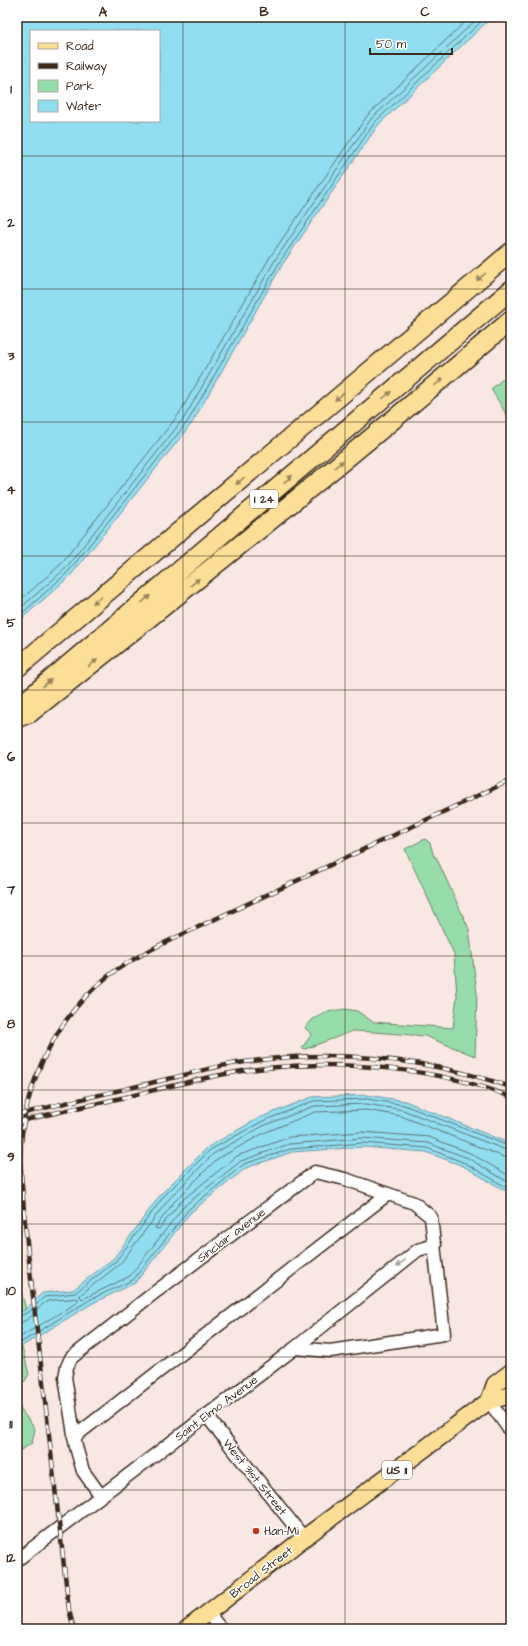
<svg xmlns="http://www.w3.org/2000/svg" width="528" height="1646" font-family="'Architects Daughter',sans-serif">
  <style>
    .green { fill: #97ddab; stroke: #698464 }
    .water { fill: #91def1; stroke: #6f969d; fill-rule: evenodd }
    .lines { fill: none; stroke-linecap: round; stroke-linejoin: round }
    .shore { stroke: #5d7272; stroke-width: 1 }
    .minor-casing { stroke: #3b2a1e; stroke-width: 15 }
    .major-casing { stroke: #3b2a1e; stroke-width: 19 }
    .highway-casing { stroke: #3b2a1e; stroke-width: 21 }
    .minor { stroke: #fff; stroke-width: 12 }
    .major { stroke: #fdde96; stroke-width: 16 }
    .highway { stroke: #fdde96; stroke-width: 18 }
    .rail-casing { stroke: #3b2a1e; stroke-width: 4.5 }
    .rail { stroke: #fff; stroke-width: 3; stroke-dasharray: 9; stroke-linecap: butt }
    .oneway { fill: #9c845a }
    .oneway2 { fill: #a79f9a }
    .grid { fill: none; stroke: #3b2a1e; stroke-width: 1; stroke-opacity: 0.55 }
    .poi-dot { fill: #c8321e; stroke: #fff; stroke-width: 1.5 }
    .labels { text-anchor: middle; stroke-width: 3; stroke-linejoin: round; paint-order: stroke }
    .shield { fill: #fff; stroke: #766a62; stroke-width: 1 }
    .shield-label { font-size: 11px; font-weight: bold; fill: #3b2a1e }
    .street-label { font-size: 12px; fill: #3b2a1e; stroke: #fff }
    .poi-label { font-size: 12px; fill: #3b2a1e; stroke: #fff; text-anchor: start }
    .neatline { fill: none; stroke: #3b2a1e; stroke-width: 1.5 }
    .grid-label { font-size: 13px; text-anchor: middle; font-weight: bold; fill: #3b2a1e }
  </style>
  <rect width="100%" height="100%" fill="#f8e7e3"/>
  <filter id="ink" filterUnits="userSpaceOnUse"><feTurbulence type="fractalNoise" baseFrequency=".025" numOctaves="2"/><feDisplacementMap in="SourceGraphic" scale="8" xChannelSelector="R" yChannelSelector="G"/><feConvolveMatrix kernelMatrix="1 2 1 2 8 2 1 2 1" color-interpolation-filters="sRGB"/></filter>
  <g filter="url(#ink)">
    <path class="green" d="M 511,372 L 511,422 L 491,389 Z
      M 425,839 L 430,843 L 434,857 L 436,857 L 469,929 L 477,994 L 475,1056 L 425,1036 L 374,1032 L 353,1031 L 305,1049 L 302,1048 L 312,1034 L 305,1028 L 313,1019 L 327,1012 L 345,1009 L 357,1011 L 373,1022 L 453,1028 L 457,996 L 454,954 L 405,849 Z
      M 17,1278 L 26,1309 L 17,1314 Z
      M 22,1347 L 29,1374 L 25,1381 L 17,1389 L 17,1349 Z
      M 17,1398 L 21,1410 L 35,1429 L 32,1443 L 21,1450 L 17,1450 Z"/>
    <path class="water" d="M 17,17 L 492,17 L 378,125 L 282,265 L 192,423 L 71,575 L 17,623 ZM 31,31 L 159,31 L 159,121 L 31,121 Z
      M 367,1095 L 405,1101 L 511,1144 L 511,1194 L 463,1166 L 426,1152 L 363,1147 L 292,1152 L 246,1168 L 191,1212 L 135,1283 L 93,1303 L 17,1349 L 17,1314 L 26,1309 L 42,1293 L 73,1290 L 114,1258 L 161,1194 L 208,1147 L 259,1118 L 312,1097 Z"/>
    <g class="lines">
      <path class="shore" d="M 17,603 L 60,565 L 179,414 L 270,257 L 367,116 L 470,17
        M 17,611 L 65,569 L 184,418 L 275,260 L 371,119 L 479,17
        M 17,618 L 68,572 L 188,421 L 279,263 L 375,122 L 486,17
        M 511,1152 L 403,1110 L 366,1104 L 314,1106 L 263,1126 L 213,1154 L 168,1200 L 120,1264 L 80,1295 L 80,1297 L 83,1299 L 130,1276 L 184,1206 L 241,1161 L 289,1144 L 362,1138 L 428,1143 L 468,1158 L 511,1184
        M 511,1158 L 504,1157 L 401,1116 L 366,1110 L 315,1112 L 266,1132 L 217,1159 L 173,1203 L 155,1228 L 159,1229 L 181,1201 L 237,1156 L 290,1137 L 362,1132 L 429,1137 L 470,1153 L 511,1177
        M 17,1317 L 29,1312 L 44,1297 L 75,1293 L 116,1261 L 164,1196 L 210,1150 L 261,1122 L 313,1101 L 367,1099 L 404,1105 L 511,1147
        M 17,1323 C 33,1322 37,1305 48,1301 C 57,1299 67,1300 76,1298 L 78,1299 L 78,1302 L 17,1339
        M 17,1345 L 91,1299 L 133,1280 L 189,1209 L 244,1164 L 291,1149 L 363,1143 L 427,1148 L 465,1163 L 511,1190"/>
      <g class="minor-casing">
        <path id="minor" d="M 295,1348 L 418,1250 L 435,1245
          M 489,1401 L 511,1432
          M 206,1415 L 304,1538
          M 74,1437 L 388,1194
          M 17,1560 C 109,1489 202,1419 295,1348 L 330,1351 L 444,1334 L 431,1217 L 414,1203 L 345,1179 L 315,1172 L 154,1293 L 71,1358 L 67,1367 L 65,1377 L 76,1447 L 83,1471 L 101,1496
          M 208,1613 L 221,1629"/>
      </g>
      <g class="major-casing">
        <path id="major" d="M 489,1401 L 495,1384 L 511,1372
          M 187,1629 L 304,1538 L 489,1401 L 511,1395"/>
      </g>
      <g class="highway-casing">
        <path id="highway" d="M 17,668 L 511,252
          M 17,708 L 511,290
          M 17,718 L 30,713 C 192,584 354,455 511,320"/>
      </g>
      <use href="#minor" class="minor"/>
      <use href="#major" class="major"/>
      <use href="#highway" class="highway"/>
      <g class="rail-casing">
        <path id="rail" d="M 17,1115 C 67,1102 117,1091 168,1079 C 193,1073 219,1065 245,1062 C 334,1049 425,1058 511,1087
          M 17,1122 C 53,1113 90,1105 126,1097 C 172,1086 219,1073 266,1068 C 342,1060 440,1068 511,1097
          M 74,1629 L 69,1610 C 59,1519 48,1429 38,1339 C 33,1297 28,1255 24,1212 C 23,1190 19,1167 21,1144 C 26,1080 57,1017 107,977 C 123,964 141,955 160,945 L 511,780"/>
      </g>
      <use href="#rail" class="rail"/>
    </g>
    <defs><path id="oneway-solid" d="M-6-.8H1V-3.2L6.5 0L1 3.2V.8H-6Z"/></defs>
    <g class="oneway">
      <use href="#oneway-solid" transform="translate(481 277) rotate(140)"/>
      <use href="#oneway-solid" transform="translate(439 382) rotate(-40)"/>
      <use href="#oneway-solid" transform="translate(387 395) rotate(-40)"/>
      <use href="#oneway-solid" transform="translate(339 397) rotate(140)"/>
      <use href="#oneway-solid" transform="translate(339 464) rotate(-40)"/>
      <use href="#oneway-solid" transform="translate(288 479) rotate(-40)"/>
      <use href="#oneway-solid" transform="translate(240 481) rotate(140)"/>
      <use href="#oneway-solid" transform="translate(195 582) rotate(-39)"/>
      <use href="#oneway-solid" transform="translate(146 599) rotate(-40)"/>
      <use href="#oneway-solid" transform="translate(97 600) rotate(140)"/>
      <use href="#oneway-solid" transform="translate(93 663) rotate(-39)"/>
      <use href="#oneway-solid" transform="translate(47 683) rotate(-40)"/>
    </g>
    <use class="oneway2" href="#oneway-solid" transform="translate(401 1263) rotate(142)"/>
  </g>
  <path class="grid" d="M 183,17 L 183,1629M 345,17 L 345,1629M 17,156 L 511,156M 17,289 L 511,289M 17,422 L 511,422M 17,556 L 511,556M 17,690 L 511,690M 17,823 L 511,823M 17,956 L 511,956M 17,1090 L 511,1090M 17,1224 L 511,1224M 17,1357 L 511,1357M 17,1490 L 511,1490"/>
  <circle class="poi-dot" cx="256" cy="1531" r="4"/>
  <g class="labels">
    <g class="shield">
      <rect x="250" y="490" width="28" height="18" rx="3"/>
      <rect x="382" y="1461" width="30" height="18" rx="3"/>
    </g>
    <g class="shield-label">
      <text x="264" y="503">I 24</text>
      <text x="397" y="1474">US 11</text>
    </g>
    <g class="street-label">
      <text transform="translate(231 1235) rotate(-37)" y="4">Sinclair avenue</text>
      <text transform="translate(216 1408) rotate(-37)" y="4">Saint Elmo Avenue</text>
      <text transform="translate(255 1477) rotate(51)" y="4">West 31st Street</text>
      <text transform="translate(261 1572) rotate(-38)" y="4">Broad Street</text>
    </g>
    <g class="poi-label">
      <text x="264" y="1535">Han-Mi</text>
    </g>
  </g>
  <rect width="528" height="1646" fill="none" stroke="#fff" stroke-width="44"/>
  <rect x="30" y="30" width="130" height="92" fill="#ffffff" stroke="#b1aaa5"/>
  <rect x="38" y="43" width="20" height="6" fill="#fdde96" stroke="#b1aaa5"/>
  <text x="66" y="50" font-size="12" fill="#3b2a1e">Road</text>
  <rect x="38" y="63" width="20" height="6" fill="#3b2a1e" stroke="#b1aaa5"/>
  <text x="66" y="70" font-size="12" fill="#3b2a1e">Railway</text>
  <rect x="38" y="80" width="20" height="12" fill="#97ddab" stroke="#b1aaa5"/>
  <text x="66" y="90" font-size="12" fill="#3b2a1e">Park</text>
  <rect x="38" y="100" width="20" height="12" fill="#91def1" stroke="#b1aaa5"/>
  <text x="66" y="110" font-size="12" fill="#3b2a1e">Water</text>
  <path d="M370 48v6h82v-6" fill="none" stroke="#3b2a1e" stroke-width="2"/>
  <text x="376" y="48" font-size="12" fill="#3b2a1e" stroke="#ffffff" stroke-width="3" paint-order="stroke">50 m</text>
  <rect x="22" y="22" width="484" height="1602" class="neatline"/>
  <g class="grid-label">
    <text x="103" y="16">A</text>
    <text x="264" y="16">B</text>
    <text x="425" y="16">C</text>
    <text x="11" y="93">1</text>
    <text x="11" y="227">2</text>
    <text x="11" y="360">3</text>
    <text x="11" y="494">4</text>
    <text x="11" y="627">5</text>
    <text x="11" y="761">6</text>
    <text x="11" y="894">7</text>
    <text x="11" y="1028">8</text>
    <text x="11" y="1161">9</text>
    <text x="11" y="1295">10</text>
    <text x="11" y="1428">11</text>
    <text x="11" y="1562">12</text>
  </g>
</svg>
